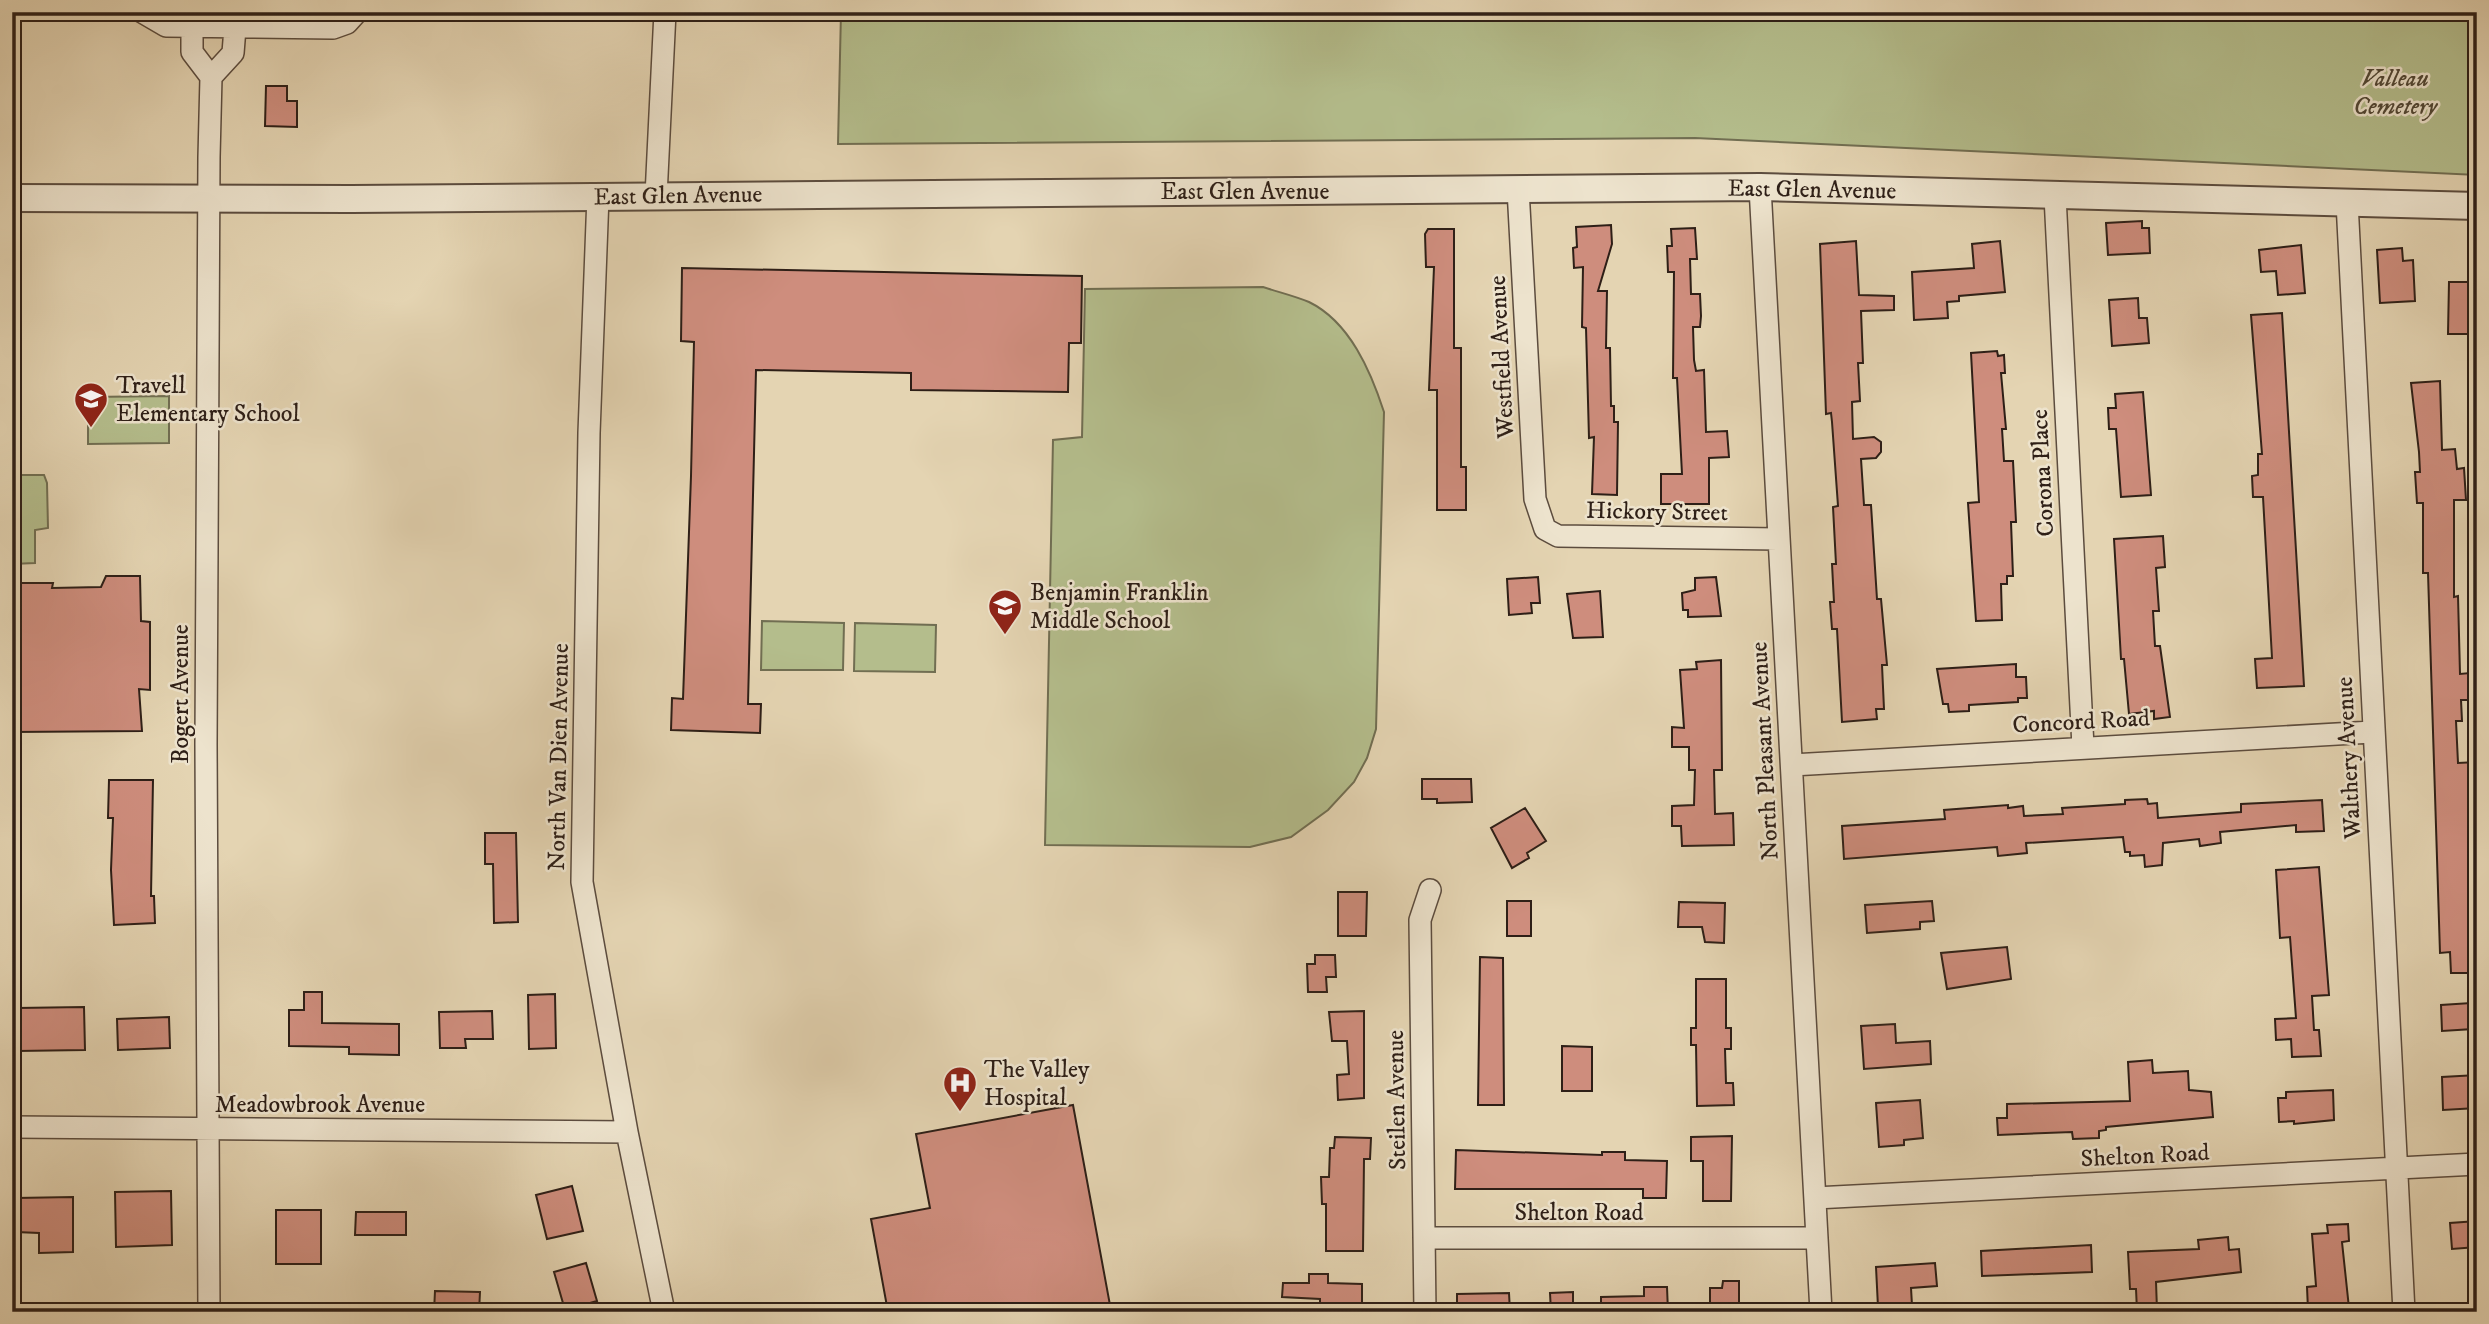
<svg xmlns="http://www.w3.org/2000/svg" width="2489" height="1324" font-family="'IM FELL DW Pica',serif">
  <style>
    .green { fill: #b4bd8c; stroke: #716e52; stroke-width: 2 }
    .building { fill: #ce8d7d; stroke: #2e1f17; stroke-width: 2 }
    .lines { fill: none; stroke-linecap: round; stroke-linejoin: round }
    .minor-casing { stroke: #5c4c3e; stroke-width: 24 }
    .tertiary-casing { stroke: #5c4c3e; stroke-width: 30 }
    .minor { stroke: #ede3cd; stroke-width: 21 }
    .tertiary { stroke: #ede3cd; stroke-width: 26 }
    .labels { text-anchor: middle; stroke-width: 5; stroke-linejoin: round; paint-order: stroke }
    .park-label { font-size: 24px; font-style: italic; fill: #504634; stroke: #ede3cd }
    .street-label { font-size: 24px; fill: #2e1f17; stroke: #ede3cd }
    .poi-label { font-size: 24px; fill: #2e1f17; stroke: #ede3cd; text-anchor: start }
  </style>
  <rect width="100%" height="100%" fill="#e4d4b2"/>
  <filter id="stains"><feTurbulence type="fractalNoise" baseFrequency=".00286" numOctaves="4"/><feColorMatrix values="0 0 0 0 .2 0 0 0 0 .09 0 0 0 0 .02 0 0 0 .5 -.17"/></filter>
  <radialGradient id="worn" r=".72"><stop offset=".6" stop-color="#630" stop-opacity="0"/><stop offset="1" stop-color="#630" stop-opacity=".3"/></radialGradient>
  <path class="green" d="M 841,12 L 2477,12 L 2477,175 L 1695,138 L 838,144 Z
    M 1263,287 C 1278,292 1295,296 1309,302 C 1350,322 1371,372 1384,412 L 1376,729 L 1367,758 L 1354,782 L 1328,810 L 1291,837 L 1250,847 L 1045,845 L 1053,440 L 1082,437 L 1085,289 Z
    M 169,396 L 169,443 L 88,444 L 88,397 Z
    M 12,475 L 44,475 L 47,483 L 48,528 L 35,530 L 35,563 L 12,564 Z
    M 762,621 L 844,623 L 843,670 L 761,670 Z
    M 855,623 L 936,625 L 935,672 L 854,671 Z"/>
  <path class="building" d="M 266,86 L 287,86 L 287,101 L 297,101 L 297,127 L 265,126 Z
    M 2142,221 L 2142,228 L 2149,228 L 2150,253 L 2108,255 L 2106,223 Z
    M 1611,225 L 1612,244 L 1598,291 L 1607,291 L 1606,348 L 1610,348 L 1611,406 L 1614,406 L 1614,422 L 1618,422 L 1617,495 L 1592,494 L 1594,437 L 1589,438 L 1586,328 L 1582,327 L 1583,267 L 1574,268 L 1573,248 L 1577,247 L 1576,227 Z
    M 1695,228 L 1697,259 L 1690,259 L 1691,294 L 1700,294 L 1701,316 L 1700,327 L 1693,327 L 1694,360 L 1696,371 L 1704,370 L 1706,432 L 1727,431 L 1729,457 L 1709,458 L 1709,504 L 1661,504 L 1661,474 L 1682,474 L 1677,378 L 1673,378 L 1674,272 L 1668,272 L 1667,246 L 1672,246 L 1671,229 Z
    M 1428,229 L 1454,229 L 1454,348 L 1461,348 L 1461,467 L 1466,467 L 1466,510 L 1437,510 L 1437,390 L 1429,390 L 1434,267 L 1426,267 L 1425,234 Z
    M 1856,241 L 1859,295 L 1894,296 L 1894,310 L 1861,311 L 1863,363 L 1858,363 L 1860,401 L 1852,402 L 1853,439 L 1874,437 L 1881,442 L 1881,452 L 1876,458 L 1861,459 L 1864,505 L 1871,505 L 1877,599 L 1881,599 L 1887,665 L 1882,665 L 1884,709 L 1876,709 L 1877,719 L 1842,722 L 1837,629 L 1832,629 L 1830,602 L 1834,602 L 1832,564 L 1836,564 L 1833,507 L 1838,506 L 1832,422 L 1831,413 L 1826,414 L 1820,244 Z
    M 2000,241 L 2005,292 L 1959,296 L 1959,301 L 1947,302 L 1948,318 L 1914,320 L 1912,272 L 1974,268 L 1972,244 Z
    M 2301,245 L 2305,293 L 2278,295 L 2276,271 L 2261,272 L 2259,250 Z
    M 2402,248 L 2403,261 L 2413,260 L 2415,301 L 2380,303 L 2377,250 Z
    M 682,268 L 1082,276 L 1081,343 L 1069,343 L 1068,392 L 911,390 L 911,373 L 756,370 L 748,704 L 761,704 L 760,733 L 671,730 L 672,698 L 683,699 L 691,476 L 694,342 L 681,341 Z
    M 2449,282 L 2477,282 L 2477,334 L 2448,334 Z
    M 2138,298 L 2139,318 L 2147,318 L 2149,343 L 2112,346 L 2109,300 Z
    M 2282,313 L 2304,686 L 2257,688 L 2255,659 L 2272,658 L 2263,497 L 2253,497 L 2252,476 L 2258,475 L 2258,454 L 2262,454 L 2251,315 Z
    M 1997,351 L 1998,356 L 2004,355 L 2005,373 L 2001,373 L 2006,429 L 2002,429 L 2004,461 L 2013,461 L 2016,522 L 2011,522 L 2013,576 L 2007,576 L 2007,584 L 2001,584 L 2002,620 L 1976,621 L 1968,503 L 1979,502 L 1971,353 Z
    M 2440,381 L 2442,450 L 2455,449 L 2457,469 L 2464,468 L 2466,500 L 2454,500 L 2454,597 L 2458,596 L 2460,674 L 2470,673 L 2472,700 L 2461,700 L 2462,721 L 2456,721 L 2458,763 L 2477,762 L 2477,785 L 2472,785 L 2477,973 L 2451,973 L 2450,952 L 2440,953 L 2428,573 L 2423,573 L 2423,503 L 2417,503 L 2415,472 L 2420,472 L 2419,452 L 2411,383 Z
    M 2143,392 L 2151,495 L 2121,497 L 2116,429 L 2109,429 L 2108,408 L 2116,408 L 2115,394 Z
    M 2163,536 L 2165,567 L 2156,568 L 2159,611 L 2153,611 L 2155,646 L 2160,646 L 2170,717 L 2154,719 L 2154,711 L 2129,714 L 2124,659 L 2121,659 L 2114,539 Z
    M 106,576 L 140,576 L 141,621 L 150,622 L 150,690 L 139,689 L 142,731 L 12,732 L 12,583 L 53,583 L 52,588 L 101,587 Z
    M 1538,577 L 1540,603 L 1531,603 L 1532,613 L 1509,615 L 1507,579 Z
    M 1716,577 L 1721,616 L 1688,617 L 1688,610 L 1683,610 L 1682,593 L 1695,590 L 1695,578 Z
    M 1600,591 L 1603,637 L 1573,638 L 1567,594 Z
    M 1721,660 L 1722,770 L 1714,770 L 1715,814 L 1733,813 L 1734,845 L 1682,846 L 1681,826 L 1672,826 L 1672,806 L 1694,805 L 1695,770 L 1689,770 L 1689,747 L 1672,747 L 1672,727 L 1684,728 L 1680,670 L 1697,669 L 1696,662 Z
    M 2016,664 L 2016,677 L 2026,677 L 2027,698 L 2018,698 L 2018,702 L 1969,705 L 1969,711 L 1949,712 L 1948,704 L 1943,704 L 1937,669 Z
    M 1422,779 L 1471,779 L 1472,802 L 1437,803 L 1437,799 L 1422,799 Z
    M 109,780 L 153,780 L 151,896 L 154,896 L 155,923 L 114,925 L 111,870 L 113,818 L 108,818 Z
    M 2147,799 L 2148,804 L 2157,803 L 2158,818 L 2241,812 L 2241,804 L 2322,800 L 2324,831 L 2296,832 L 2296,825 L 2220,832 L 2221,843 L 2200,846 L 2199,839 L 2163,843 L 2162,865 L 2145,867 L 2144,855 L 2130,856 L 2130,852 L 2125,852 L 2123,837 L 2026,843 L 2027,853 L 1998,856 L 1997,847 L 1844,859 L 1842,826 L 1945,819 L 1944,810 L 2008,805 L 2008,808 L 2023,806 L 2024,816 L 2063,814 L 2062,808 L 2125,804 L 2125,800 Z
    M 1525,808 L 1546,841 L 1527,853 L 1529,858 L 1512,868 L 1491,828 Z
    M 485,833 L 516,833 L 518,922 L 494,923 L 493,864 L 485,864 Z
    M 2319,867 L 2329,995 L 2312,996 L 2314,1030 L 2319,1030 L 2321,1056 L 2292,1057 L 2291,1039 L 2276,1040 L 2275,1019 L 2296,1018 L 2290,937 L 2280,938 L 2276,870 Z
    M 1338,892 L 1367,892 L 1366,936 L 1338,936 Z
    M 1507,901 L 1531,901 L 1531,936 L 1507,936 Z
    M 1932,901 L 1934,921 L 1920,922 L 1920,929 L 1867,933 L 1865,905 Z
    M 1679,902 L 1725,903 L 1724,943 L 1705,942 L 1702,927 L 1678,927 Z
    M 2007,947 L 2011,979 L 1947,989 L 1941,953 Z
    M 1315,955 L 1335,955 L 1336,977 L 1326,977 L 1327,992 L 1308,992 L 1307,964 L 1315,964 Z
    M 1480,957 L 1503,958 L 1504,1105 L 1478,1105 Z
    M 1696,979 L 1726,979 L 1726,1028 L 1731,1028 L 1731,1049 L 1725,1049 L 1726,1083 L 1733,1083 L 1734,1105 L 1697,1106 L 1696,1045 L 1691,1045 L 1691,1028 L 1696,1028 Z
    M 304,992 L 322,992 L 322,1023 L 399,1024 L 399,1055 L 349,1054 L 349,1047 L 289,1046 L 289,1010 L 304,1010 Z
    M 555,994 L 556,1048 L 529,1049 L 528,995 Z
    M 2471,1003 L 2473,1029 L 2442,1031 L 2441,1005 Z
    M 84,1007 L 85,1050 L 17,1051 L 17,1008 Z
    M 492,1011 L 493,1039 L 465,1039 L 466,1048 L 440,1048 L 439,1012 Z
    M 1364,1011 L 1364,1098 L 1338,1100 L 1337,1075 L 1349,1074 L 1347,1041 L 1332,1041 L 1329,1012 Z
    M 169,1017 L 170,1048 L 118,1050 L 117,1019 Z
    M 1895,1024 L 1896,1043 L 1930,1041 L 1931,1064 L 1864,1069 L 1861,1026 Z
    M 1562,1046 L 1592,1047 L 1592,1091 L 1562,1091 Z
    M 2152,1060 L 2153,1073 L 2188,1071 L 2189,1090 L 2211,1092 L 2213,1117 L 2106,1127 L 2106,1130 L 2099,1131 L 2099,1138 L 2073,1139 L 2072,1132 L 1998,1135 L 1997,1118 L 2007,1118 L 2007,1104 L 2130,1101 L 2128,1062 Z
    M 2477,1075 L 2477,1108 L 2443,1110 L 2442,1077 Z
    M 2333,1090 L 2334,1120 L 2294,1124 L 2294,1121 L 2279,1122 L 2278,1098 L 2286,1098 L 2286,1092 Z
    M 1920,1100 L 1923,1138 L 1904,1140 L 1904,1145 L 1879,1147 L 1876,1103 Z
    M 1073,1105 L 1110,1305 L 1101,1306 L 1102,1312 L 888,1312 L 871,1219 L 930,1208 L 916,1134 Z
    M 1732,1136 L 1731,1201 L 1703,1201 L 1703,1161 L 1691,1161 L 1691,1137 Z
    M 1335,1137 L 1371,1138 L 1370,1159 L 1364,1159 L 1363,1251 L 1326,1251 L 1326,1204 L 1322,1204 L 1321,1177 L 1329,1177 L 1330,1148 L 1334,1148 Z
    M 1456,1150 L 1602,1155 L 1602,1152 L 1625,1152 L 1625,1160 L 1667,1161 L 1666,1198 L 1643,1198 L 1643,1189 L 1455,1189 Z
    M 572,1186 L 583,1231 L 547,1239 L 536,1195 Z
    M 171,1191 L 172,1245 L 116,1247 L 115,1192 Z
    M 73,1197 L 73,1252 L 39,1253 L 39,1233 L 16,1232 L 16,1198 Z
    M 276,1210 L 321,1210 L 321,1264 L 276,1264 Z
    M 356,1212 L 406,1212 L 406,1235 L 355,1235 Z
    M 2477,1221 L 2477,1247 L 2452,1249 L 2450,1223 Z
    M 2348,1224 L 2349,1241 L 2342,1242 L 2349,1308 L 2308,1310 L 2307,1287 L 2316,1286 L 2312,1234 L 2328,1233 L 2327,1225 Z
    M 2228,1237 L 2229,1250 L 2239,1249 L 2241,1272 L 2156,1282 L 2157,1310 L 2137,1311 L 2136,1289 L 2130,1289 L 2128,1252 L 2199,1249 L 2198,1240 Z
    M 2091,1245 L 2092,1272 L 1982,1276 L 1981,1251 Z
    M 586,1263 L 597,1301 L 565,1310 L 554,1272 Z
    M 1935,1263 L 1937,1286 L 1911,1288 L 1912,1305 L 1878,1307 L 1876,1267 Z
    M 1309,1274 L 1328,1274 L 1328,1283 L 1362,1284 L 1362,1304 L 1320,1304 L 1320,1299 L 1282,1297 L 1283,1283 L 1309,1283 Z
    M 1723,1281 L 1739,1281 L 1739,1311 L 1710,1311 L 1710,1288 L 1722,1288 Z
    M 1644,1287 L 1667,1287 L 1668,1312 L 1601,1312 L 1601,1297 L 1644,1296 Z
    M 435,1291 L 480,1292 L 479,1312 L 434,1312 Z
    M 1573,1292 L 1573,1312 L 1551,1312 L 1550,1293 Z
    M 1509,1293 L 1510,1312 L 1457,1312 L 1457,1294 Z"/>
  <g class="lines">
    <g class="minor-casing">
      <path id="minor" d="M 142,12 L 166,26 L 333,28 L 347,23 L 357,12
        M 192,28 L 192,52 L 211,77
        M 1760,187 L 1821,1312
        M 1518,189 L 1535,499 L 1545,529 L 1558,536 L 1778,539
        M 598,196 L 589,433 L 582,882 L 627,1132 L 664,1312
        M 656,196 L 665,12
        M 2055,196 L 2083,747
        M 2347,202 L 2404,1312
        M 1792,765 L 2372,732
        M 12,1127 L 627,1132
        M 1815,1198 L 2477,1164
        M 1424,1238 L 1817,1238
        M 209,1312 L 206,745 L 209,157 L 211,77 L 233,53 L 235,28
        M 1425,1312 L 1420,920 L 1430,890"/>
    </g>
    <g class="tertiary-casing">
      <path id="tertiary" d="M 12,198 L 352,199 L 1760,187 L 2477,206"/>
    </g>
    <use href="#minor" class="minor"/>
    <use href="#tertiary" class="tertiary"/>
  </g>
  <defs>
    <g id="school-pin" transform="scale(1.75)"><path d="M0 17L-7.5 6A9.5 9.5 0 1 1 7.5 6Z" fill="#8f2418" stroke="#ede3cd"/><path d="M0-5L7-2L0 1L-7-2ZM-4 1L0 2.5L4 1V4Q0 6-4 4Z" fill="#fff"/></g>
    <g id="hospital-pin" transform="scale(1.75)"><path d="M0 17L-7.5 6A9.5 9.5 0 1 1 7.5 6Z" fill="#8f2418" stroke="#ede3cd"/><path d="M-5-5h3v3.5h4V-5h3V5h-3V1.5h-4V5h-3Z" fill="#fff"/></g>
  </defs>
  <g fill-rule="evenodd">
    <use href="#school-pin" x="91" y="399"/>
    <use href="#school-pin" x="1005" y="606"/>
    <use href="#hospital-pin" x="960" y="1083"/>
  </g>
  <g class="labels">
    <g class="park-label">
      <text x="2395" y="86">Valleau<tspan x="2395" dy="28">Cemetery</tspan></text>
    </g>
    <g class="street-label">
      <text transform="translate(1812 189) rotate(1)" y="8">East Glen Avenue</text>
      <text x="1245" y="199">East Glen Avenue</text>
      <text transform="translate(678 195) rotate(-1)" y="8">East Glen Avenue</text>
      <text transform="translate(1501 357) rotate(-93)" y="8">Westfield Avenue</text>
      <text transform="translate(2042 473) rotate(-93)" y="8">Corona Place</text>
      <text transform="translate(1657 511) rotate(1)" y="8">Hickory Street</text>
      <text transform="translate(180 694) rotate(-90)" y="8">Bogert Avenue</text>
      <text transform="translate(2081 721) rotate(-3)" y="8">Concord Road</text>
      <text transform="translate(1764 751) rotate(-93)" y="8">North Pleasant Avenue</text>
      <text transform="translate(558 757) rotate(-89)" y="8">North Van Dien Avenue</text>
      <text transform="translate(2348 758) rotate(-93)" y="8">Walthery Avenue</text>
      <text transform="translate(1396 1100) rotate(-91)" y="8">Steilen Avenue</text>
      <text x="320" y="1112">Meadowbrook Avenue</text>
      <text transform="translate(2145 1155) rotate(-3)" y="8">Shelton Road</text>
      <text x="1579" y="1220">Shelton Road</text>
    </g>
    <g class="poi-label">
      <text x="116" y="393">Travell<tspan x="116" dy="28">Elementary School</tspan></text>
      <text x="1030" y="600">Benjamin Franklin<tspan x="1030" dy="28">Middle School</tspan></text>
      <text x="984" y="1077">The Valley<tspan x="984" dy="28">Hospital</tspan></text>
    </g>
  </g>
  <rect width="2489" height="1324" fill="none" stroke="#e4d4b2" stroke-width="42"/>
  <rect x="14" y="14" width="2461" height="1296" fill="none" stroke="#2e1f17" stroke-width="3.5"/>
  <rect x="21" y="21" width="2447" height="1282" fill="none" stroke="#2e1f17" stroke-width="2"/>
  <rect width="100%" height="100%" filter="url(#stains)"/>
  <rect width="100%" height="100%" fill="url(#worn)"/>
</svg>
